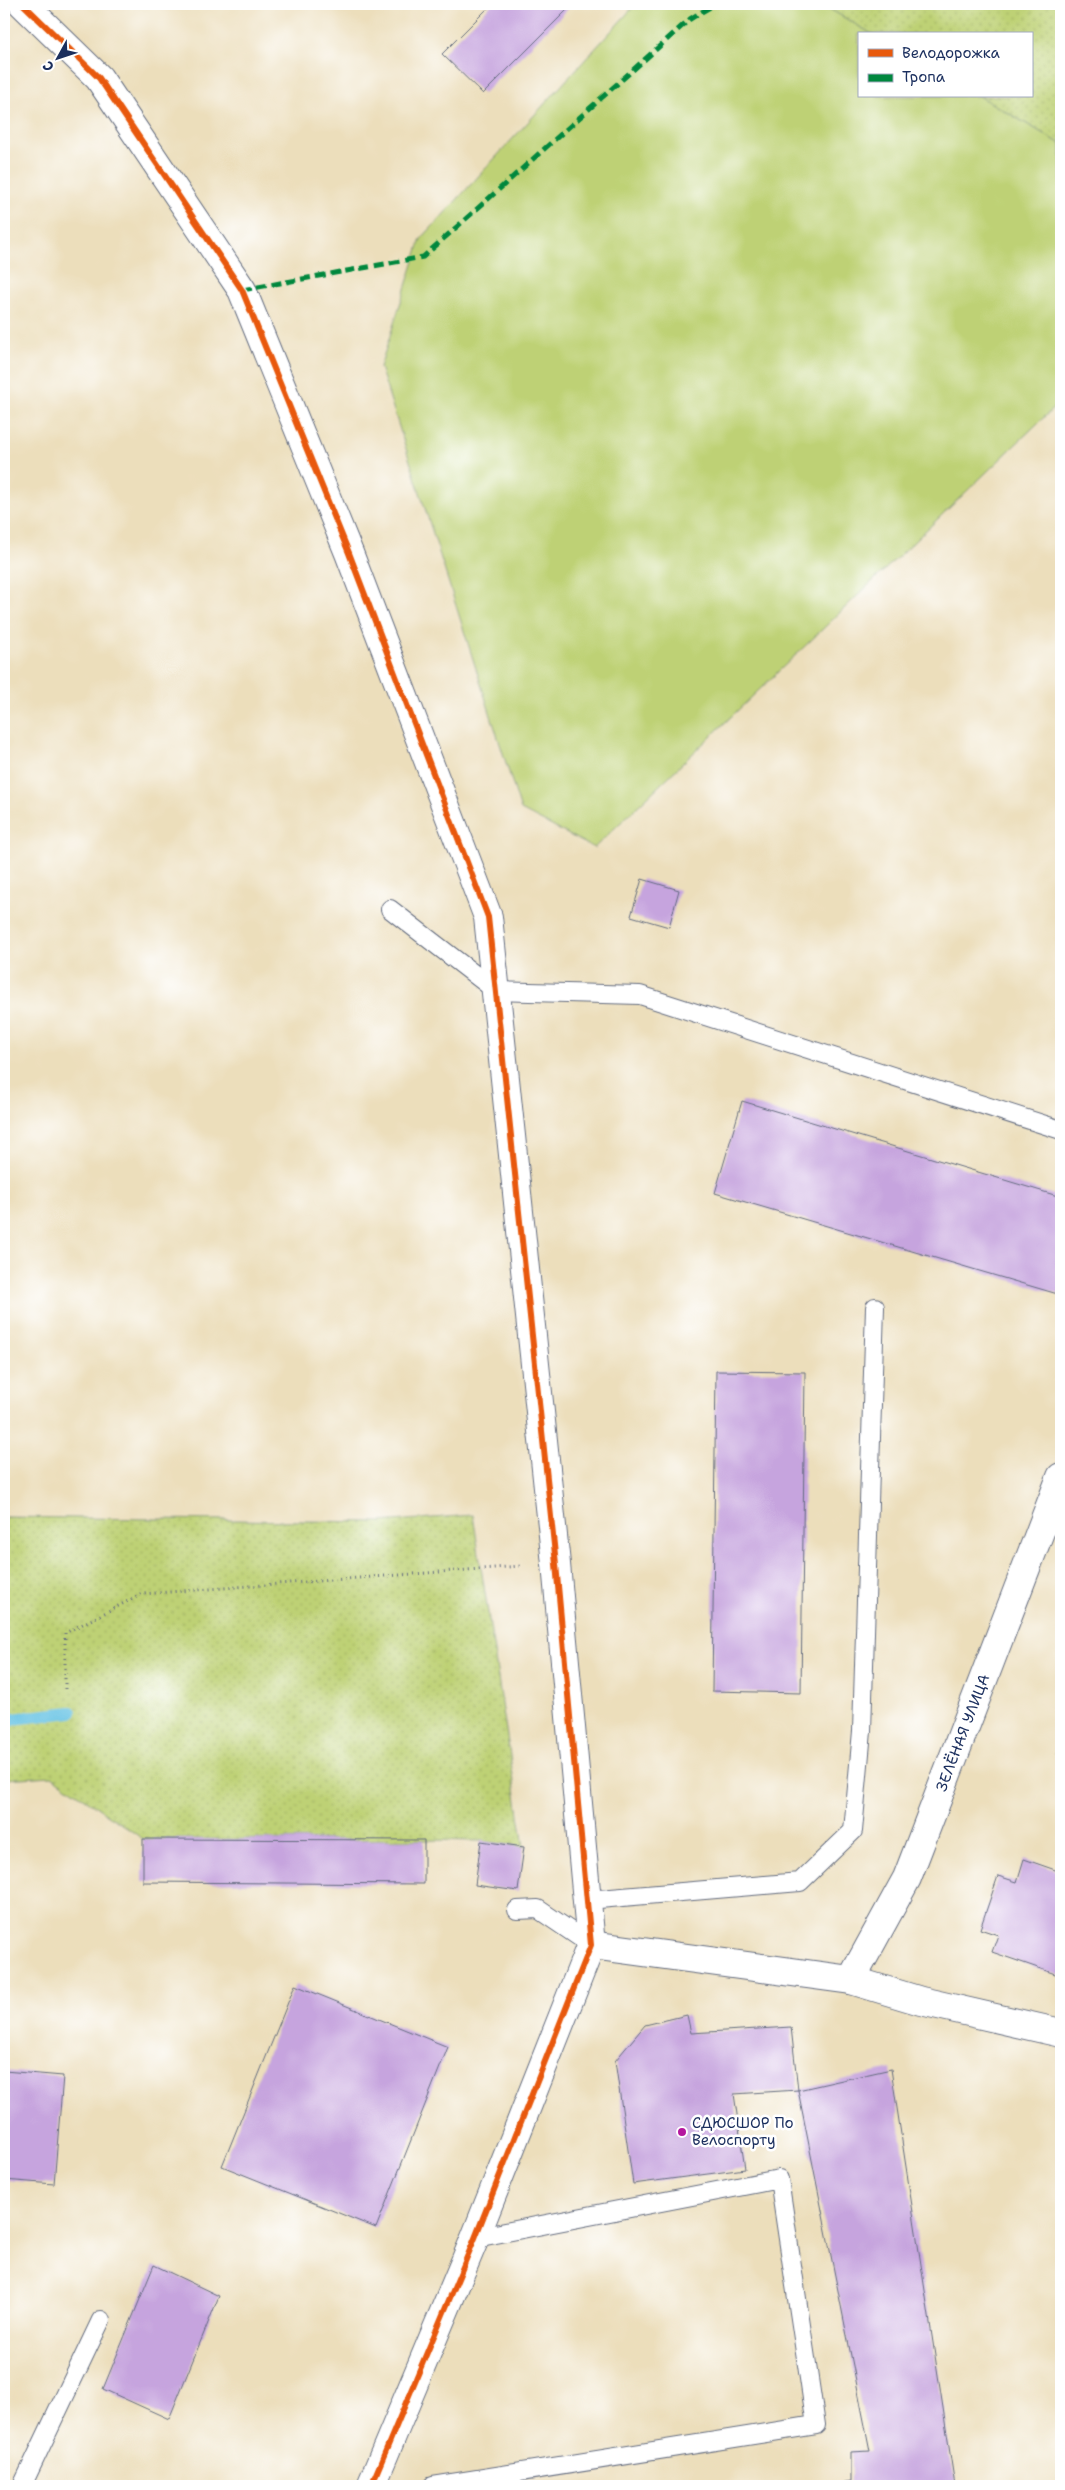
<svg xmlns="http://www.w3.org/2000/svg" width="1065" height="2490" font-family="'Shantell Sans',sans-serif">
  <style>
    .grass { fill: url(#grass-dots); stroke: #6c8069 }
    .park { fill: #bed174; stroke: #6c8069 }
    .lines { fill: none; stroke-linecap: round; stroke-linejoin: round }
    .stream { stroke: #66c3e4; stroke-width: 12 }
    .building { fill: #c6a4de }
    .service-casing { stroke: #646c7f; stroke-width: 20 }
    .minor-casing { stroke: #646c7f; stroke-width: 30 }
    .path { stroke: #646c7f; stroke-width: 3; stroke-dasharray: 1 4; stroke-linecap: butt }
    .service { stroke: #fff; stroke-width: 18 }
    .minor { stroke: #fff; stroke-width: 28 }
    .quiet { stroke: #00873e; stroke-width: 5; stroke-dasharray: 10 5; stroke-linecap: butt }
    .cycleway-casing { stroke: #fff; stroke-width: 9 }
    .cycleway { stroke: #e8590c; stroke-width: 6 }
    .poi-dot { fill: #b5179e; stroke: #fff; stroke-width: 2 }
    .labels { text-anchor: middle; stroke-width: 5; stroke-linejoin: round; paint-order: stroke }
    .street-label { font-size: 15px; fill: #1b2f5e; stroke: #fff }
    .poi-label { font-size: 15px; fill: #1b2f5e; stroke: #fff; text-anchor: start }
  </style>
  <defs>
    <pattern id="grass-dots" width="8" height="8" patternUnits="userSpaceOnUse" patternTransform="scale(1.25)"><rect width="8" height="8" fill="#bed174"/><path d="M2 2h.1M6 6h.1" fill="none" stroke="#a3b467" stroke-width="1.8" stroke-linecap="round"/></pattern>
  </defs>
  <rect width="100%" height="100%" fill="#fff"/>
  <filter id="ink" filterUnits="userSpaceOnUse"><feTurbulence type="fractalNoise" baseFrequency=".02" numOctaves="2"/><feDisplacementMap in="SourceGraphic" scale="10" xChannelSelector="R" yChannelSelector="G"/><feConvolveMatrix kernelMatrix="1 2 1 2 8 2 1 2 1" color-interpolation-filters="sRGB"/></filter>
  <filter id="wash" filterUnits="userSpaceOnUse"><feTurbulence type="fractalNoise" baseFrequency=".0096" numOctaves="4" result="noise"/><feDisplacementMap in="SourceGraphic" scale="20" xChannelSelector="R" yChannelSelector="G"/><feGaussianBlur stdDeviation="1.12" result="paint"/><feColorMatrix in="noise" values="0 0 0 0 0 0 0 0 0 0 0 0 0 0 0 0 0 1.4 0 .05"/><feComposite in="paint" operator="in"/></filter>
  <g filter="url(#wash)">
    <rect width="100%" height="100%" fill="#ecdebb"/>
    <path class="grass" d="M 821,4 L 1061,4 L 1061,144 L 979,96 L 1031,96 L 1031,34 L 872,34 Z
      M 473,1515 L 524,1847 L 481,1841 L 424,1840 L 143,1839 L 52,1776 L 4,1779 L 4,1517 L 379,1522 Z"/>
    <path class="park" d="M 636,4 L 821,4 L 872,34 L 859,34 L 859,96 L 979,96 L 1061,144 L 1061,401 L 594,848 L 521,810 L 380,367 L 421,239 Z"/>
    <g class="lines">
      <path class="stream" d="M 4,1720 L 71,1712"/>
    </g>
    <g id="blocks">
      <path class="building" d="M 492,4 L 573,4 L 483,94 L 442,54 Z
        M 642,879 L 679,890 L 669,927 L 631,916 Z
        M 742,1101 L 1061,1197 L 1061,1295 L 715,1193 Z
        M 716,1371 L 805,1372 L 801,1693 L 712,1691 Z
        M 1061,1744 L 1061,1756 L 1057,1754 Z
        M 143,1839 L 424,1840 L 424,1884 L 143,1882 Z
        M 481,1841 L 524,1847 L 518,1891 L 475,1885 Z
        M 1024,1859 L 1061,1872 L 1061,1976 L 992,1952 L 998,1935 L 980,1929 L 998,1876 L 1017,1882 Z
        M 295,1985 L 448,2047 L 376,2228 L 222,2166 Z
        M 687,2015 L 691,2033 L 791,2027 L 798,2090 L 891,2069 L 955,2486 L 823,2486 L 851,2481 L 851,2452 L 870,2451 L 798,2090 L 734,2094 L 745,2169 L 633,2184 L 615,2061 L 645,2025 Z
        M 4,2071 L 63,2076 L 54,2184 L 4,2180 Z
        M 154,2265 L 219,2296 L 169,2419 L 103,2389 Z"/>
    </g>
  </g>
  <g filter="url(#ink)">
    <use href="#blocks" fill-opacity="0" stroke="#646c7f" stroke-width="1"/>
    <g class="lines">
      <g class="service-casing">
        <path id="service" d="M 390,909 L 496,991 L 640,995 L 1061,1130
          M 587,1900 L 800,1882 L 853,1831 L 862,1731 L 875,1307
          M 517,1910 L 538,1909 L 591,1945
          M 22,2486 L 101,2320
          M 433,2486 L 816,2425 L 779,2179 L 475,2238"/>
      </g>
      <g class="minor-casing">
        <g id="minor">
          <path d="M 23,4 L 99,78 L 242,290 L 349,553 L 488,917 L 556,1564 L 591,1945 L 475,2238 L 371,2486"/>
          <path d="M 591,1945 L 851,1980 L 921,2001 L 1061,2033"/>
          <path id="s1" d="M 851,1980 L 907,1878 L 1061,1477"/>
        </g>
      </g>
      <path class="path" d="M 65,1689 L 65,1633 L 142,1594 L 521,1566"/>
      <use href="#service" class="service"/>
      <use href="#minor" class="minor"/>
      <path class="quiet" d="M 242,290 L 423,257 L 690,19 L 715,4"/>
      <g class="cycleway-casing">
        <path id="cycleway" d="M 23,4 L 99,78 L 242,290 L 349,553 L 488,917 L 556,1564 L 591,1945 L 475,2238 L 371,2486"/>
      </g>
      <use href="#cycleway" class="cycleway"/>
    </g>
  </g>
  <circle class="poi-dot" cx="682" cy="2132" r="5"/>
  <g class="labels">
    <g class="street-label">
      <text dy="5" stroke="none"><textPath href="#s1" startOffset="272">ЗЕЛЁНАЯ УЛИЦА</textPath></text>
    </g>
    <g class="poi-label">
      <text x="692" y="2128">СДЮСШОР По<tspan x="692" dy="17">Велоспорту</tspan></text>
    </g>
  </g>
  <rect width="1065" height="2490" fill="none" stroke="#fff" stroke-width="20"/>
  <rect x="858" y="32" width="175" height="65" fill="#ffffff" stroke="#a4acbf"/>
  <rect x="868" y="49" width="25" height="8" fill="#e8590c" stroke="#a4acbf"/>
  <text x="902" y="58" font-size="15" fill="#1b2f5e">Велодорожка</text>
  <rect x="868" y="74" width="25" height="8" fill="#00873e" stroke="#a4acbf"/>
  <text x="902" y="82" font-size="15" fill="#1b2f5e">Тропа</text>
  <g transform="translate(58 58) rotate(230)" stroke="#ffffff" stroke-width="4" paint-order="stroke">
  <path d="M0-4L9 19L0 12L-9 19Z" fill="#1b2f5e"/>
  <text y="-8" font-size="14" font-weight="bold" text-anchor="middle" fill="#1b2f5e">С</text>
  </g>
</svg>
